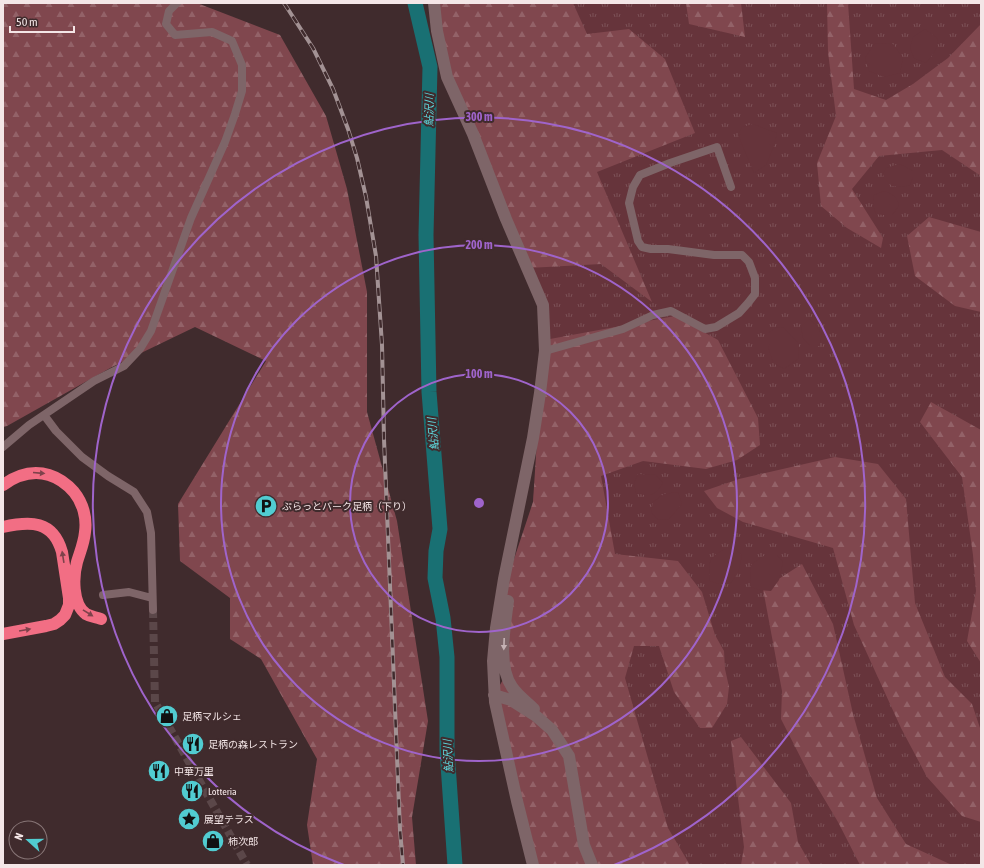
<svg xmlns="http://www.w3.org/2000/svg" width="984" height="868" font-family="'Asap Condensed','Noto Sans JP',sans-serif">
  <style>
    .grass { fill: url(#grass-tufts) }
    .forest { fill: url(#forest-firs) }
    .pitch { fill: #66343b }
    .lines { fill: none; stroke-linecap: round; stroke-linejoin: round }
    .river { stroke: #197073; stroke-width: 15 }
    .street-tunnel { stroke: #5b4749; stroke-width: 8; stroke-dasharray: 8 4; stroke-linecap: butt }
    .street { stroke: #7e6568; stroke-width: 8 }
    .secondary { stroke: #7e6568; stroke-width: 12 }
    .highway { stroke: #f26e84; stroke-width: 12 }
    .rail-casing { stroke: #a39294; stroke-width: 4 }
    .rail { stroke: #402b2d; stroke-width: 2.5; stroke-dasharray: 8; stroke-linecap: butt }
    .oneway { fill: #7e424b }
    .oneway2 { fill: #c5b2b4 }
    .ring { fill: none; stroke: #9f64cb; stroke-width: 2 }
    .labels { text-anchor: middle; stroke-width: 4; stroke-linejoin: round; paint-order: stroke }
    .poi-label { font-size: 10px; fill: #f4e6e7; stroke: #402b2d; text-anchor: start }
    .water-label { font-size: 11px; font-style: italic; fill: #5ed7dc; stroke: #402b2d }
    .centre { fill: #9f64cb; stroke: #402b2d; stroke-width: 2 }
    .ring-label { font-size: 12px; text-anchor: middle; font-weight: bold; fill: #9f64cb; stroke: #402b2d; stroke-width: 4; stroke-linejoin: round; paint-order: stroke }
  </style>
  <defs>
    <pattern id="grass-tufts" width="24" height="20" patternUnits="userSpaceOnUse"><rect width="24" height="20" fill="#66343b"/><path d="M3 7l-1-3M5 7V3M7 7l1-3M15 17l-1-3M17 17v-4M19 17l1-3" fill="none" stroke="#7c5157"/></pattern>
    <pattern id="forest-firs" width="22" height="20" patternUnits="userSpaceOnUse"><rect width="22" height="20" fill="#80474e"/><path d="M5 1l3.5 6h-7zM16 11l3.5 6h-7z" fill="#936268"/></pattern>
  </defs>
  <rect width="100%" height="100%" fill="#402b2d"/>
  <path class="grass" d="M 454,3 L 981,3 L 981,865 L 536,865 L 494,695 L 509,670 L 533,502 L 550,339 Z"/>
  <path class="forest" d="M 3,3 L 197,3 L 280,35 L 326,116 L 347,189 L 367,292 L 367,412 L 397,521 L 428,721 L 412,817 L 416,865 L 313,865 L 307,825 L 317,759 L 261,659 L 230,639 L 230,598 L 180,561 L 178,504 L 266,361 L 195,327 L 112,367 L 7,426 L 3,427 Z
    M 436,3 L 573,3 L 587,34 L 629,29 L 665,59 L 695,133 L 597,172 L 652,302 L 601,264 L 528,268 L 444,63 Z
    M 686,3 L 741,3 L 745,37 L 689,24 Z
    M 827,3 L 848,3 L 854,89 L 886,100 L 913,84 L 948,58 L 981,24 L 981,176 L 942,150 L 879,156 L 852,189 L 883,238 L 881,248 L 847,228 L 821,206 L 817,163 L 836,116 L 828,52 Z
    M 929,217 L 981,232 L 981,312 L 955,306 L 915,276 L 907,236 Z
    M 675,316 L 718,340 L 758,418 L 760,445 L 737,460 L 706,469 L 643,461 L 601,476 L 615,554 L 678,561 L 702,592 L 715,635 L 724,651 L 725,669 L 729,687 L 727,704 L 712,728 L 700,728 L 674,692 L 659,646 L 634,646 L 625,678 L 668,828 L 690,865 L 529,865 L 494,695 L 509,670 L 496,627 L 508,577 L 533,502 L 540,393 L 550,339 Z
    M 931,402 L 981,430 L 981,663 L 967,641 L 976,591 L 973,555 L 962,477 L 920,422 Z
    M 835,457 L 878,464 L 906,499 L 915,603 L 945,677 L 972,704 L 981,731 L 981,822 L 962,816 L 927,777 L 901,728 L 854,625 L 833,548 L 743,522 L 717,508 L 704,491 L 739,479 Z
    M 802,564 L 833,624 L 853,714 L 877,798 L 906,844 L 952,865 L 860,865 L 838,822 L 807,770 L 781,719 L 782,691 L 763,589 Z
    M 741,737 L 791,803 L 798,842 L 811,865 L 741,865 L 744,847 L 731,741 Z"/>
  <path class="pitch" d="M 925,29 C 928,32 933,34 936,37 C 942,44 931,57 926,63 L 914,58 L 910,48 L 913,37 Z
    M 875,43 L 893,44 L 903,58 L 900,73 L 884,77 L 869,71 L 865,58 Z
    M 753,124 L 777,133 L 774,146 L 766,165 L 754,173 L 738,135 L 742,127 Z
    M 899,164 L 904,166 L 913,171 L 913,177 L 910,185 L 903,187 L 892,186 L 884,178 L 883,174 L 886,168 Z
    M 884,191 C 893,194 897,196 899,206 L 892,215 L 883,215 L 876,214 C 873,207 872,202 874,195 Z
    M 809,319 L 815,324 L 822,334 L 819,346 L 810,346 L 803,338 L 801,327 Z
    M 777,327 L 784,328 L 799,344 L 798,359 L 784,369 L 773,363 L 768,346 L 768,333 Z
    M 638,474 L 656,475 L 663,483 C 655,496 650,497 636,493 L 634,483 Z
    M 678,492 L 682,504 L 669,519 L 659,520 L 651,513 L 653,502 L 664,494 Z
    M 725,549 L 736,549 L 742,556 L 738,573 L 730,584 L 719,584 L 710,581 C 708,564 708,557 725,549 Z
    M 766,555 L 777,555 L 783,562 L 779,580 L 771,591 L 760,590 L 751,587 L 750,577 L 751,565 L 760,558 Z"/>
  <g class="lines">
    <path class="river" d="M 415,3 L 430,67 L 426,235 L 429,392 L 440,529 L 436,551 L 435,578 L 443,618 L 447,657 L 447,750 L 455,865"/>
    <path class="street-tunnel" d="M 153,610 L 155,702 L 247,865"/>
    <path class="street" d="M 545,351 L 623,329 L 653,315 L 671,311 L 705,329 L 716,327 L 739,313 L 748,303 L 755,294 L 755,278 L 749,262 L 742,255 L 714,255 L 668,249 L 651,249 L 642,247 L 638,241 L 629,203 L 633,187 L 640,175 L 670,163 L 717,147 L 731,187
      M 44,415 L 56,431 L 82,457 L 108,476 L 134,492 L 147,512 L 151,533 L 153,610
      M 3,447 L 29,425 L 94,381 L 124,366 L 140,349 L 151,331 L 191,218 L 225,142 L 235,114 L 242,91 L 242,65 L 232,41 L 212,32 L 175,35 L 166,24 L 169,11 L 177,3
      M 103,595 L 129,592 L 152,598"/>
    <path class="secondary" d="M 434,3 L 437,31 L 447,77 L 473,134 L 506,219 L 543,305 L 545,351 L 540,393 L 533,438 L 504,579 L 496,628 L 493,661 L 495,702 L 517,801 L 533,865
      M 508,601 C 505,626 497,665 512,687 C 518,696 527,702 534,709
      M 494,695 L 511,700 L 536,716 L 552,730 L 569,756 L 584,845 L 592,865"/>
    <path class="highway" d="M 3,485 C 17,475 32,470 49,475 C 59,478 67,484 74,492 C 83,503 87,518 85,532 C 84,543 80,552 77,562 C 73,576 72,604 86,614 C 91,617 96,617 101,619
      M 3,527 C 30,521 53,520 62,552 L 69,598 L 69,605 L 65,615 L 60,620 L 54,624 L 46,626 L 3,634"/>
    <g class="rail-casing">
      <path id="rail" d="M 284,3 L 313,48 L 333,89 L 348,129 L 357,158 L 366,197 L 376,256 L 382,345 L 384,439 L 400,830 L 403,865"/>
    </g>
    <use href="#rail" class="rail"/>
  </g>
  <defs><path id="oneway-solid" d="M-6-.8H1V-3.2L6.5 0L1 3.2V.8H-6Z"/></defs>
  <g class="oneway">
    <use href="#oneway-solid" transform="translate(39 473) rotate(5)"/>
    <use href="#oneway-solid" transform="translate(63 557) rotate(-99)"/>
    <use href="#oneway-solid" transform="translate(88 613) rotate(32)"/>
    <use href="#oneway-solid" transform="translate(25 630) rotate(-10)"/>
  </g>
  <use class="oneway2" href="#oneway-solid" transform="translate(504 644) rotate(92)"/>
  <g class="ring">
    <circle cx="479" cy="503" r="129"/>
    <circle cx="479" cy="503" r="258"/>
    <path d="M344 865A386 386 0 1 1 614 865"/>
  </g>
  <defs>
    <g id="parking-disc" transform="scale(1.15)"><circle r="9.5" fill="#51ccd1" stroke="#402b2d"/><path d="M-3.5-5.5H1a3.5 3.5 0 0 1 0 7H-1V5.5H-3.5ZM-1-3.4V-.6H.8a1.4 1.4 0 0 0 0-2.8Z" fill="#111"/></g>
    <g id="shop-disc" transform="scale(1.15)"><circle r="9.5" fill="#51ccd1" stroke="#402b2d"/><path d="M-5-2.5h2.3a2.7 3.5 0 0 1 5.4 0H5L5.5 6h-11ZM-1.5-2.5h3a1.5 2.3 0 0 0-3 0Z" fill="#111"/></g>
    <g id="restaurant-disc" transform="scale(1.15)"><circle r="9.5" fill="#51ccd1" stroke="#402b2d"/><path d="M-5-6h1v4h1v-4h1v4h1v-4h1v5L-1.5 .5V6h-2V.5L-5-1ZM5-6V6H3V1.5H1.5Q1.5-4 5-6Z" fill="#111"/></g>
    <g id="sight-disc" transform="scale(1.15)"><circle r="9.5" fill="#51ccd1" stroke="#402b2d"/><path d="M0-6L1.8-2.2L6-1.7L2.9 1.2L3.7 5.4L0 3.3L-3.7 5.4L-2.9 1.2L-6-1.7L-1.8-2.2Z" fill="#111"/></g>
  </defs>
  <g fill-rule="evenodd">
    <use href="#parking-disc" x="266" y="506"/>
    <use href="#shop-disc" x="167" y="716"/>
    <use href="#restaurant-disc" x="193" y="744"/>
    <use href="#restaurant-disc" x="159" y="771"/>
    <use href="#restaurant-disc" x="192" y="791"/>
    <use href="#sight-disc" x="189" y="819"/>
    <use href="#shop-disc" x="213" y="841"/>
  </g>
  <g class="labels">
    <g class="poi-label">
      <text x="282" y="510">ぷらっとパーク足柄（下り）</text>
      <text x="182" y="720">足柄マルシェ</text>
      <text x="208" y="748">足柄の森レストラン</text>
      <text x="174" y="775">中華万里</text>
      <text x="208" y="795">Lotteria</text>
      <text x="204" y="823">展望テラス</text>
      <text x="228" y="845">柿次郎</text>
    </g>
    <g class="water-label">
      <text transform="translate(429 110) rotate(-89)" y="4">鮎沢川</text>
      <text transform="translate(433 434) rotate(-95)" y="4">鮎沢川</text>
      <text transform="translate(448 756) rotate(-93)" y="4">鮎沢川</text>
    </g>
  </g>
  <circle cx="479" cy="503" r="6" class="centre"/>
  <g class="ring-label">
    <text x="479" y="121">300 m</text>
    <text x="479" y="249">200 m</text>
    <text x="479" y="378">100 m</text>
  </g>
  <rect width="984" height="868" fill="none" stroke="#f4e6e7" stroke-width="8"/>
  <g transform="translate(28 840) rotate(291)"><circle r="19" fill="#402b2d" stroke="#887677"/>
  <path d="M0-3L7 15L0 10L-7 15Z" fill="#51ccd1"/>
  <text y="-6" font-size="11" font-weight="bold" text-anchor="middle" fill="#f4e6e7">N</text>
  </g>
  <path d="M10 26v6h64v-6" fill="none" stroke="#f4e6e7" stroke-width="2"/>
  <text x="16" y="26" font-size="12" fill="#f4e6e7" stroke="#402b2d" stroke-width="3" paint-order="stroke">50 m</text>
</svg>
